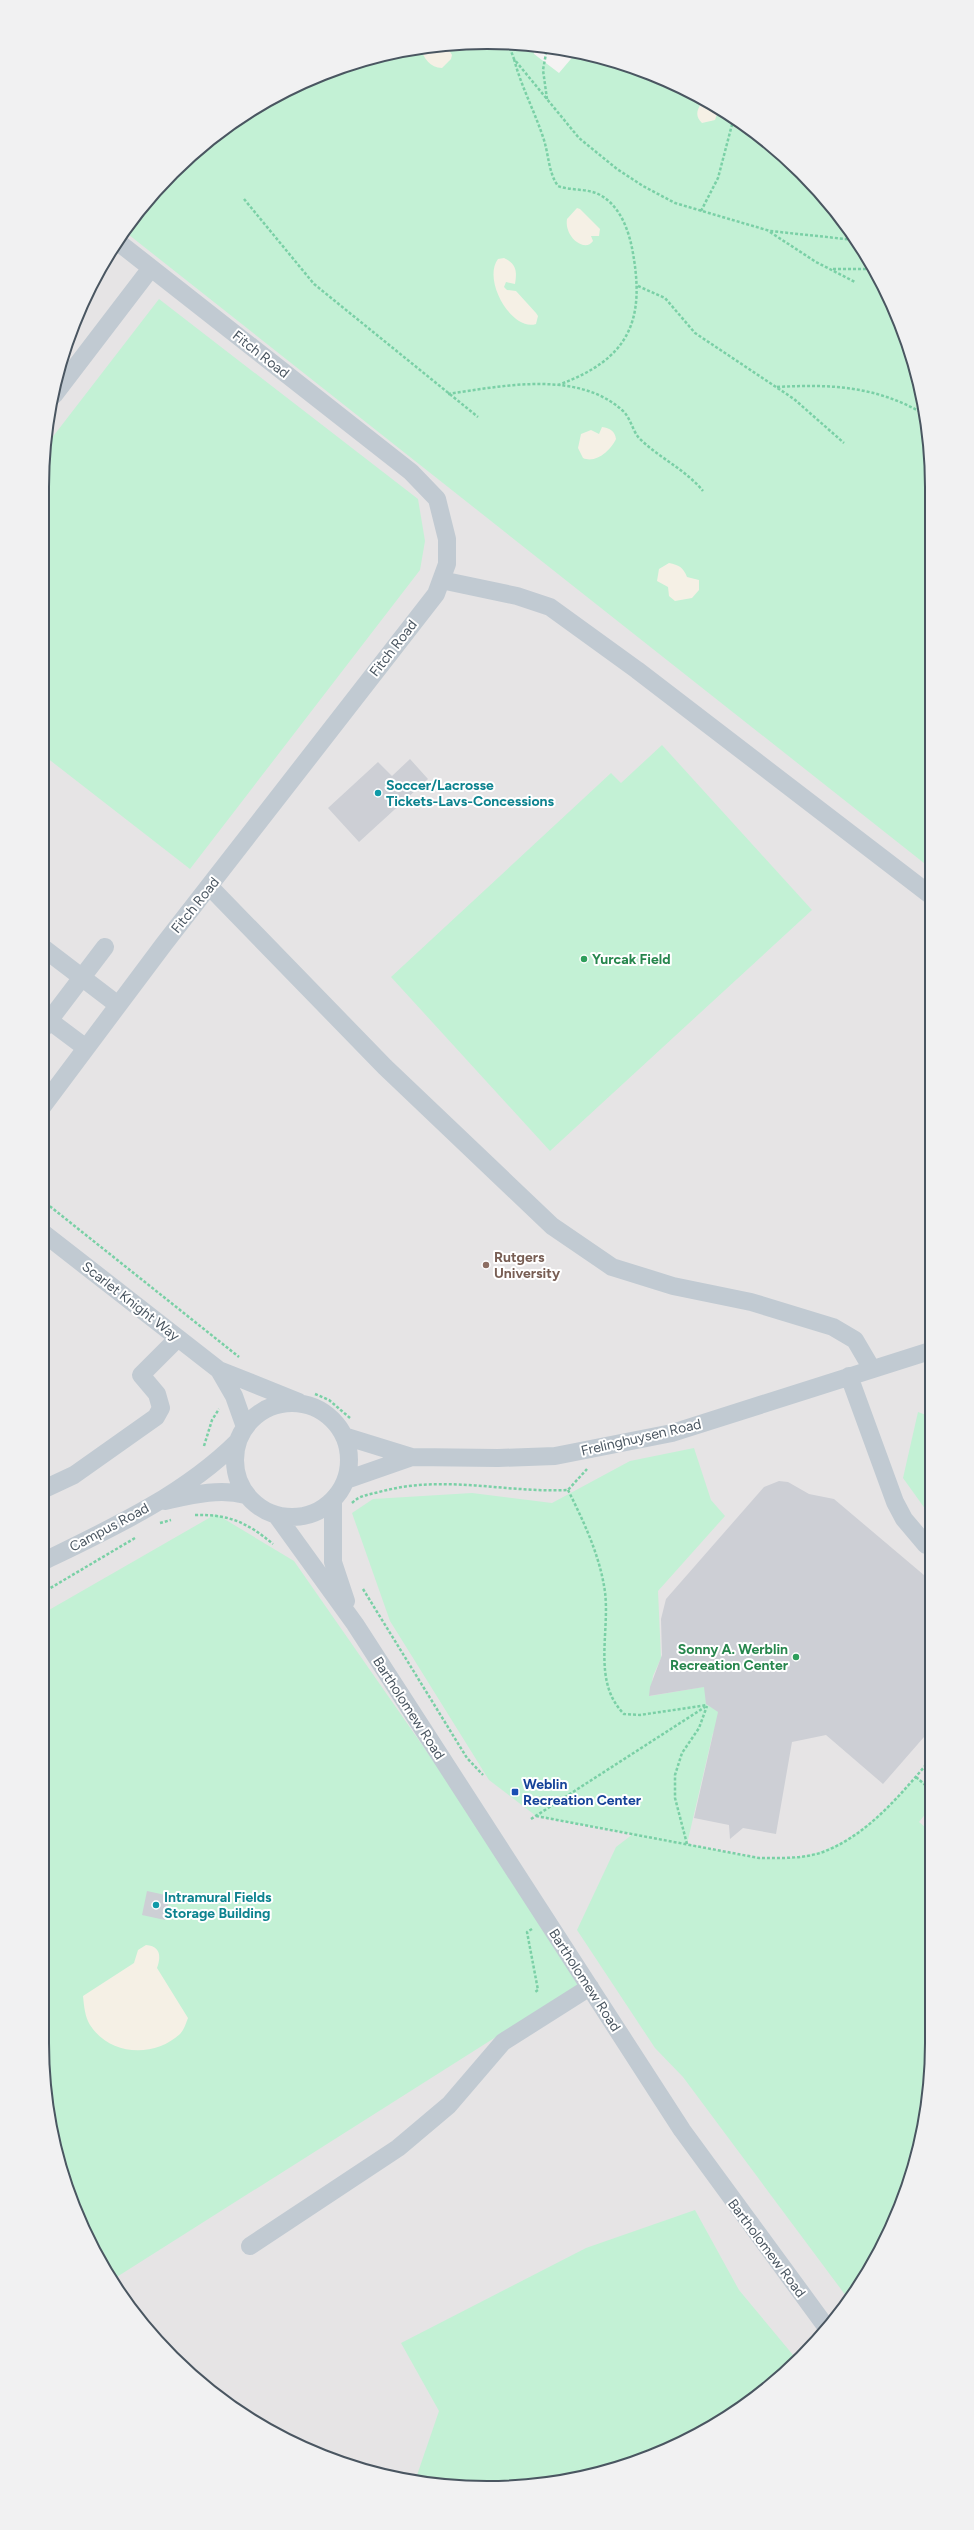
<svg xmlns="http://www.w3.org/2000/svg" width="974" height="2530" font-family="Figtree,sans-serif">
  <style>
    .education { fill: #e6e4e5 }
    .green { fill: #c3f1d5 }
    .sand { fill: #f5f0e5 }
    .building { fill: #cdcfd5 }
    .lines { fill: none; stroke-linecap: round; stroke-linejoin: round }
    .path { stroke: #7ad0a6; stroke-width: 2.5; stroke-dasharray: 3 2; stroke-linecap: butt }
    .minor { stroke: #c1cad2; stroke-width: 18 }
    .culture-dot { fill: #0f9aa8; stroke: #fff; stroke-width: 1.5 }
    .leisure-dot { fill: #2e9e5b; stroke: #fff; stroke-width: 1.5 }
    .education-dot { fill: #8d6e63; stroke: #fff; stroke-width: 1.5 }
    .transit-dot { fill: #1a4fb4; stroke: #fff; stroke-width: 1.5 }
    .labels { text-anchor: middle; stroke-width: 4; stroke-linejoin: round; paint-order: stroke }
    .street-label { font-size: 14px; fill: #4a5661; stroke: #fff }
    .culture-label { font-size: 14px; font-weight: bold; fill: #0d838f; stroke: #fff; text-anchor: start }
    .leisure-label { font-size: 14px; font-weight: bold; fill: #27864d; stroke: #fff; text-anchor: start }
    .education-label { font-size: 14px; font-weight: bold; fill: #785e54; stroke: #fff; text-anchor: start }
    .transit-label { font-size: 14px; font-weight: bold; fill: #164399; stroke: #fff; text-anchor: start }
    .rim { fill: none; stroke: #4a5661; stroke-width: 2 }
  </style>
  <rect width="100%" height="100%" fill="#f5f3f3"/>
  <path class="education" d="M 516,43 L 532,46 L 534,54 L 561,81 L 602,57 L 684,88 L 734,117 L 822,194 L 872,264 L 898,316 L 928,429 L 932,2043 L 917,2158 L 886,2240 L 840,2314 L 802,2358 L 734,2413 L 658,2454 L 574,2479 L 516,2487 L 429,2484 L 344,2464 L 265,2428 L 216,2396 L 152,2336 L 102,2266 L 66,2186 L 51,2130 L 42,2043 L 42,487 L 57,372 L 88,290 L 134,216 L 194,152 L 265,102 L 344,66 L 429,46 Z"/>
  <path class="green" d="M 516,43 L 532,46 L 534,54 L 559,73 L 576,53 L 602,57 L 684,88 L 734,117 L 822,194 L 872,264 L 898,316 L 928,429 L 929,867 L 124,231 L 134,216 L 194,152 L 265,102 L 344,66 L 429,46 Z
    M 159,299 L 418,499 L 425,541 L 420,570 L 190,869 L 42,754 L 42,487 L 48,443 Z
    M 662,745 L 812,910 L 550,1151 L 391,977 L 611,773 L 621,783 Z
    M 918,1412 L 931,1417 L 931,1517 L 903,1478 Z
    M 694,1448 L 711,1500 L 725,1516 L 658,1591 L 661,1658 L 653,1676 L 650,1696 L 709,1686 L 732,1719 L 713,1733 L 687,1844 C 711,1849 735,1855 759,1858 C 831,1865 871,1826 916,1777 L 931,1786 L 931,1807 L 919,1822 L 931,1832 L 932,2043 L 917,2158 L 886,2240 L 849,2300 L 683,2077 L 655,2048 L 577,1930 L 616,1847 L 633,1834 L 536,1816 L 489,1780 L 390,1621 L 352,1513 L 373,1499 L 472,1493 L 552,1503 L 630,1461 Z
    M 216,1514 L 294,1561 L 586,1980 L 112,2280 L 102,2266 L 66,2186 L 51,2130 L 42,2043 L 42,1614 Z
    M 695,2210 L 739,2290 L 798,2361 L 734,2413 L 657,2454 L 574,2479 L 516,2487 L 429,2484 L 415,2481 L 439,2411 L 401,2343 L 586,2248 Z"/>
  <path class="sand" d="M 446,45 L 452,55 L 451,59 L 442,68 C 430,68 424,58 420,48 Z
    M 703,99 L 719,108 L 715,120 L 702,123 C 693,114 699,108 703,99 Z
    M 577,208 L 580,209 L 600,229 L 599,236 L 591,236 L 593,241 C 585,253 564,237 567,219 Z
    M 504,258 C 517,264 517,272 515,284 L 506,282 L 504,287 L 507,290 L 516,291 L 536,313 L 538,316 L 536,324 C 512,332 482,280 498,259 Z
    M 602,427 C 610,428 615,431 616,439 C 611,450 596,464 583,458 L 578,448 L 581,434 L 591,430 L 599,434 Z
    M 669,563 C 679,565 683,567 687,577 L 699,580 L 699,590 L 692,598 L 675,601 L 669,596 L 668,587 L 657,581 L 659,569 Z
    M 146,1945 C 161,1946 161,1957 157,1968 L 188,2018 C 186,2023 184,2030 180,2034 C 154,2058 110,2056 90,2025 C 85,2017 84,2006 83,1996 L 134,1963 L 138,1950 Z"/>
  <path class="building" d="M 410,759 L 428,779 L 359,842 L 328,808 L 378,762 L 392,776 Z
    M 779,1481 L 788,1482 L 809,1494 L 834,1499 L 931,1581 L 931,1729 L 883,1784 L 826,1735 L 792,1742 L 776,1834 L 743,1828 L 730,1839 L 729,1825 L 694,1818 L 718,1712 L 706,1704 L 704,1687 L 649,1696 L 650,1687 L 662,1655 L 661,1619 L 666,1599 L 764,1487 Z
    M 147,1891 L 170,1896 L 165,1920 L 142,1915 Z"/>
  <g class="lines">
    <path class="path" d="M 508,43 L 514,59 L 579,138 L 617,169 L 643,186 L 675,203 L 770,231 L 855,240
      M 514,59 C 521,86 534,110 543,137 C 549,154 548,172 558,186 C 571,191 588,188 600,195 C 619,205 628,228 632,248 C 646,320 630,359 558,385
      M 547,99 L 543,70 L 547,48
      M 244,199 L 314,284 L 478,417
      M 701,211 L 718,178 L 734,117
      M 770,232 L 816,262 L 855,282
      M 833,269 L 874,269
      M 638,286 L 665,298 L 695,333 L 794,399 L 844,443
      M 777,387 C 831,384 876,386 924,414
      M 448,394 C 502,386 577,370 622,410 C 631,418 632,430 639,438 C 659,458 685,469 703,491
      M 42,1200 L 239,1357
      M 315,1394 L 329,1400 L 350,1418
      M 204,1446 L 212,1420 L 219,1409
      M 568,1490 C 584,1522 600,1556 605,1592 C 610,1633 592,1682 624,1714 L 640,1715 L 707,1705
      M 352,1503 C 360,1495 368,1495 379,1492 C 444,1474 504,1493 568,1490 L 587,1469
      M 195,1515 C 229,1514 248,1523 273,1544
      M 160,1523 L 171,1520
      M 363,1589 L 467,1758 L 483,1775
      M 42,1593 L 135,1538
      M 916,1777 L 931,1790
      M 536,1816 L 759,1858 C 780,1858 803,1859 823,1852 C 868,1835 901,1794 931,1759
      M 531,1819 L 705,1707
      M 687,1844 L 675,1798 L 675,1775 L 682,1753 L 699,1728 L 707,1706
      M 532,1929 L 527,1932 L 538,1990 L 535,1992"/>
    <path class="minor" d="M 54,395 L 151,268
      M 441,580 L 517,596 L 550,607 L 637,670 L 929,894
      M 210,887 L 385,1067 L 552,1226 L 612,1267 L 673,1286 L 751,1302 L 833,1327 L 855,1340 L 872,1369
      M 42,947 L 118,1005
      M 42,1015 L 86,1048
      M 42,1030 L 105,947
      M 42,1107 L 164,944 L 436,594 L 447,564 L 447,539 L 437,499 L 411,472 L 118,242
      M 42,1232 L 219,1370 L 299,1402
      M 219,1370 L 234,1396 L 245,1427
      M 849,1376 L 895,1502 L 904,1519 L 926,1545
      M235 1460a57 57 0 1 1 114 0a57 57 0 1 1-114 0Z
      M 344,1436 L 412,1457 L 498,1458 L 555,1456 L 672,1433 L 930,1351
      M 346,1480 L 412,1457
      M 42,1490 L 74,1475 L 156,1417 L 161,1408 L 157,1394 L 141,1375 L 178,1338
      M 333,1500 L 333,1562 L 346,1601
      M 165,1501 C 192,1495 219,1488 246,1495
      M 277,1516 L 355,1624 L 682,2130 L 827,2328
      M 42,1562 C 110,1529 184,1495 238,1441
      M 250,2246 L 398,2148 L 449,2105 L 503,2042 L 590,1987"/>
  </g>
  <g class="culture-dot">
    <circle cx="378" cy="793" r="4"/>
    <circle cx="156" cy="1905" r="4"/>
  </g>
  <g class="leisure-dot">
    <circle cx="584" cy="959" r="4"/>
    <circle cx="796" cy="1657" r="4"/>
  </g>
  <circle class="education-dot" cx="486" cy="1265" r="4"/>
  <rect class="transit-dot" x="511" y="1788" width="8" height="8" rx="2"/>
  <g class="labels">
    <g class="street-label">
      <text transform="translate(261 354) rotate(38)" y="5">Fitch Road</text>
      <text transform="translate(393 648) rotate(-52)" y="5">Fitch Road</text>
      <text transform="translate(195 905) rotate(-51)" y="5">Fitch Road</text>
      <text transform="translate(131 1301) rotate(38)" y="5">Scarlet Knight Way</text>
      <text transform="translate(641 1437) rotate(-13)" y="5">Frelinghuysen Road</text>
      <text transform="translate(109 1527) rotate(-28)" y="5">Campus Road</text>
      <text transform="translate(409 1708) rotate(57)" y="5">Bartholomew Road</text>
      <text transform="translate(585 1980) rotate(57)" y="5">Bartholomew Road</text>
      <text transform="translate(767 2248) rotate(53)" y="5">Bartholomew Road</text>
    </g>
    <g class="culture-label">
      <text x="386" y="790">Soccer/Lacrosse<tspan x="386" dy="16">Tickets-Lavs-Concessions</tspan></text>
      <text x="164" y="1902">Intramural Fields<tspan x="164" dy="16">Storage Building</tspan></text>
    </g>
    <g class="leisure-label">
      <text x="592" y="964">Yurcak Field</text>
      <text x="788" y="1654" text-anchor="end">Sonny A. Werblin<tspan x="788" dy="16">Recreation Center</tspan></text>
    </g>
    <g class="education-label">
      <text x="494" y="1262">Rutgers<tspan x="494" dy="16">University</tspan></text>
    </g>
    <g class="transit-label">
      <text x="523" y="1789">Weblin<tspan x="523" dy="16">Recreation Center</tspan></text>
    </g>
  </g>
  <path d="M0 0H974V2530H0ZM487 49H487A438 438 0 0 1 925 487V2043A438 438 0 0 1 487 2481H487A438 438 0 0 1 49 2043V487A438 438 0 0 1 487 49Z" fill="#f1f1f2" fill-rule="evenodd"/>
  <path class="rim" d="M487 49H487A438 438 0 0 1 925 487V2043A438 438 0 0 1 487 2481H487A438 438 0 0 1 49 2043V487A438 438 0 0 1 487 49Z"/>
</svg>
